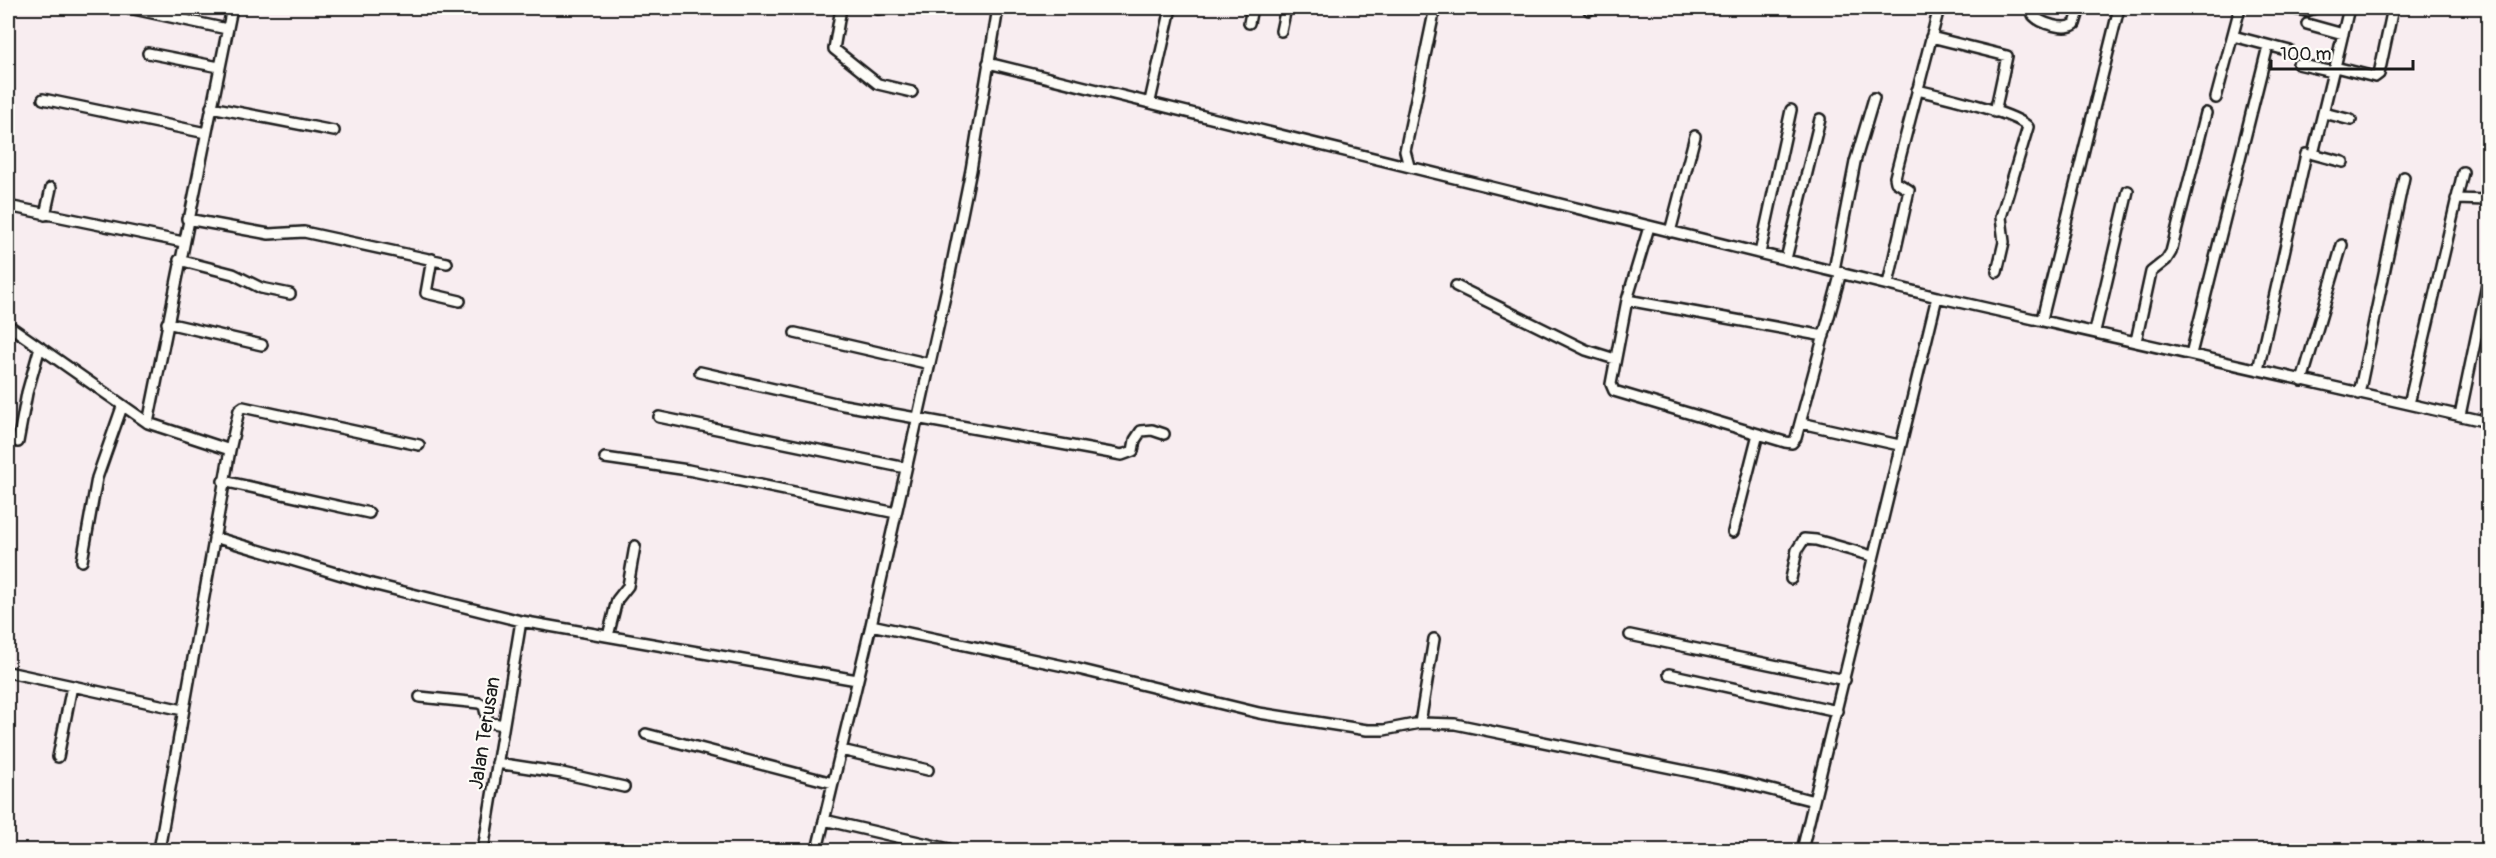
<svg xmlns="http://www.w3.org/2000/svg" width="2496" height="858" font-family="Pangolin,sans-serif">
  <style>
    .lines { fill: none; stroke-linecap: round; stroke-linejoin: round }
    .minor-casing { stroke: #1c1c1c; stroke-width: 14 }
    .minor { stroke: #fdfcf7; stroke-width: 9 }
    .labels { text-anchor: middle; stroke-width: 4.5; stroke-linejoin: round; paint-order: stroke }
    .street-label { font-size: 20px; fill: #1c1c1c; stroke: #fdfcf7 }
  </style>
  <rect width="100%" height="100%" fill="#f8edf0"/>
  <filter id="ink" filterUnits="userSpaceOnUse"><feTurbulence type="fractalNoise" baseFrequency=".0167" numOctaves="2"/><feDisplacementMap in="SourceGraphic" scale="12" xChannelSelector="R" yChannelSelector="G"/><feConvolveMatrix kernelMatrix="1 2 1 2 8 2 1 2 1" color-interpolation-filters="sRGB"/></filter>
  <g filter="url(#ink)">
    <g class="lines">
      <g class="minor-casing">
        <path id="minor" d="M 129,8 L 227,29
          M 841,8 L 834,49 L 878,84 L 912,92
          M 2033,8 L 2033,15 C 2041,24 2065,31 2075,24 L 2080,8
          M 2289,8 L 2307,11 L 2315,8
          M 877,9 L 885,8
          M 1589,10 L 1589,8
          M 1249,23 L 1252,8
          M 2307,24 L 2343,34
          M 1281,31 L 1286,8
          M 2233,36 L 2290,51
          M 1931,37 L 2007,56 L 1995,112
          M 148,53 L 219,67
          M 988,63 L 1937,297 L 1802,850
          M 2298,64 L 2333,72
          M 2335,67 L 2349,8
          M 1917,90 C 1938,95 2017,113 2028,127 L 2001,217 L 2004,242 L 1997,272
          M 2216,98 L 2240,8
          M 43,99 L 206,133
          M 1150,101 L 1171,8
          M 211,107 L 334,131
          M 2324,113 L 2351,120
          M 2343,162 L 2313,154 L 2333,72 L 2335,67 L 2375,77 L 2379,74 L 2393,8
          M 1409,166 L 1405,151 L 1435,8
          M 2456,199 L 2488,200
          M 8,206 L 183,242
          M 45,215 L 51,188
          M 187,219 L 269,234 L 304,232 L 447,263
          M 1649,227 L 1627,300 L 1611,384 L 1614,391 L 1785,442 L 1792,443 L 1796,438 L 1841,272
          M 1670,232 L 1695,136
          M 1760,253 L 1791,110
          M 432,259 L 426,293 L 460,301
          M 1786,259 L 1820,119
          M 179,260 L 233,274 L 261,288 L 290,294
          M 1834,270 L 1855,162 L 1874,98
          M 1888,284 L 1909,190 L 1896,182 L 1895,177 L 1939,8
          M 1456,286 L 1586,350 L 1615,359
          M 1937,297 L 2488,422
          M 1627,300 L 1824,336
          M 2042,319 L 2119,8
          M 167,323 L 262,345
          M 8,325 L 148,423
          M 2095,331 L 2128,191
          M 795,333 L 930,364
          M 2136,341 L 2151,272 L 2166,260 L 2171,252 L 2206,113
          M 2191,354 L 2268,46
          M 2258,370 L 2306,154
          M 700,372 L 844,405 L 1122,455 L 1133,451 L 1135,440 L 1141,431 L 1152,430 L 1164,434
          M 2302,381 L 2342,245
          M 2359,394 L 2404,177
          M 2409,404 L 2463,172
          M 2460,415 L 2488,280
          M 659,417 L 906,468
          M 1801,423 L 1899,445
          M 18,442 L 27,393 L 40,347
          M 230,450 L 239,410 L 243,407 L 419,445
          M 605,458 L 688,470 L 896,513
          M 223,481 L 369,513
          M 1733,532 L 1758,434
          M 214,537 L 372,584 L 521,621 L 857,680
          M 82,561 L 97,478 L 122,407
          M 1791,579 L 1797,550 L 1804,539 L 1816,540 L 1872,556
          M 871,625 L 1078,669 L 1259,713 L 1367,730 L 1384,730 L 1420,723 L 1455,724 L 1740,782 L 1814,801
          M 1630,635 L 1845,680
          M 608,636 L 617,600 L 628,586 L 635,546
          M 8,672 L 183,710
          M 1669,674 L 1837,711
          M 420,697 L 479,703 L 484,706 L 488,722 L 503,725
          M 1420,723 L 1434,639
          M 646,734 L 833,783
          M 841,750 L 928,770
          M 58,757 L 72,686
          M 497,763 L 562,773 L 624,787
          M 824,820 L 949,849
          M 159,850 L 230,450 L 148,423 L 232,8
          M 483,850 L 521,621
          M 817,850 L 871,625 L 948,283 L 971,170 L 998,8"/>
      </g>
      <use href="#minor" class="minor"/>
    </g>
  </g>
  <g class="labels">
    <g class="street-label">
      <text transform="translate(484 733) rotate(-81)" y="7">Jalan Terusan</text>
    </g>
  </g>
  <rect width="2496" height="858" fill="none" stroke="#fdfcf7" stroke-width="30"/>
  <rect x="15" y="15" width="2466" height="828" fill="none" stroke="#1c1c1c" stroke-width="2" filter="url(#ink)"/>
  <path d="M2271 60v9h142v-9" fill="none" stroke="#1c1c1c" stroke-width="3"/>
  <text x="2280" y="60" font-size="18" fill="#1c1c1c" stroke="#fdfcf7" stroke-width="4.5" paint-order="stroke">100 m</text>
</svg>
